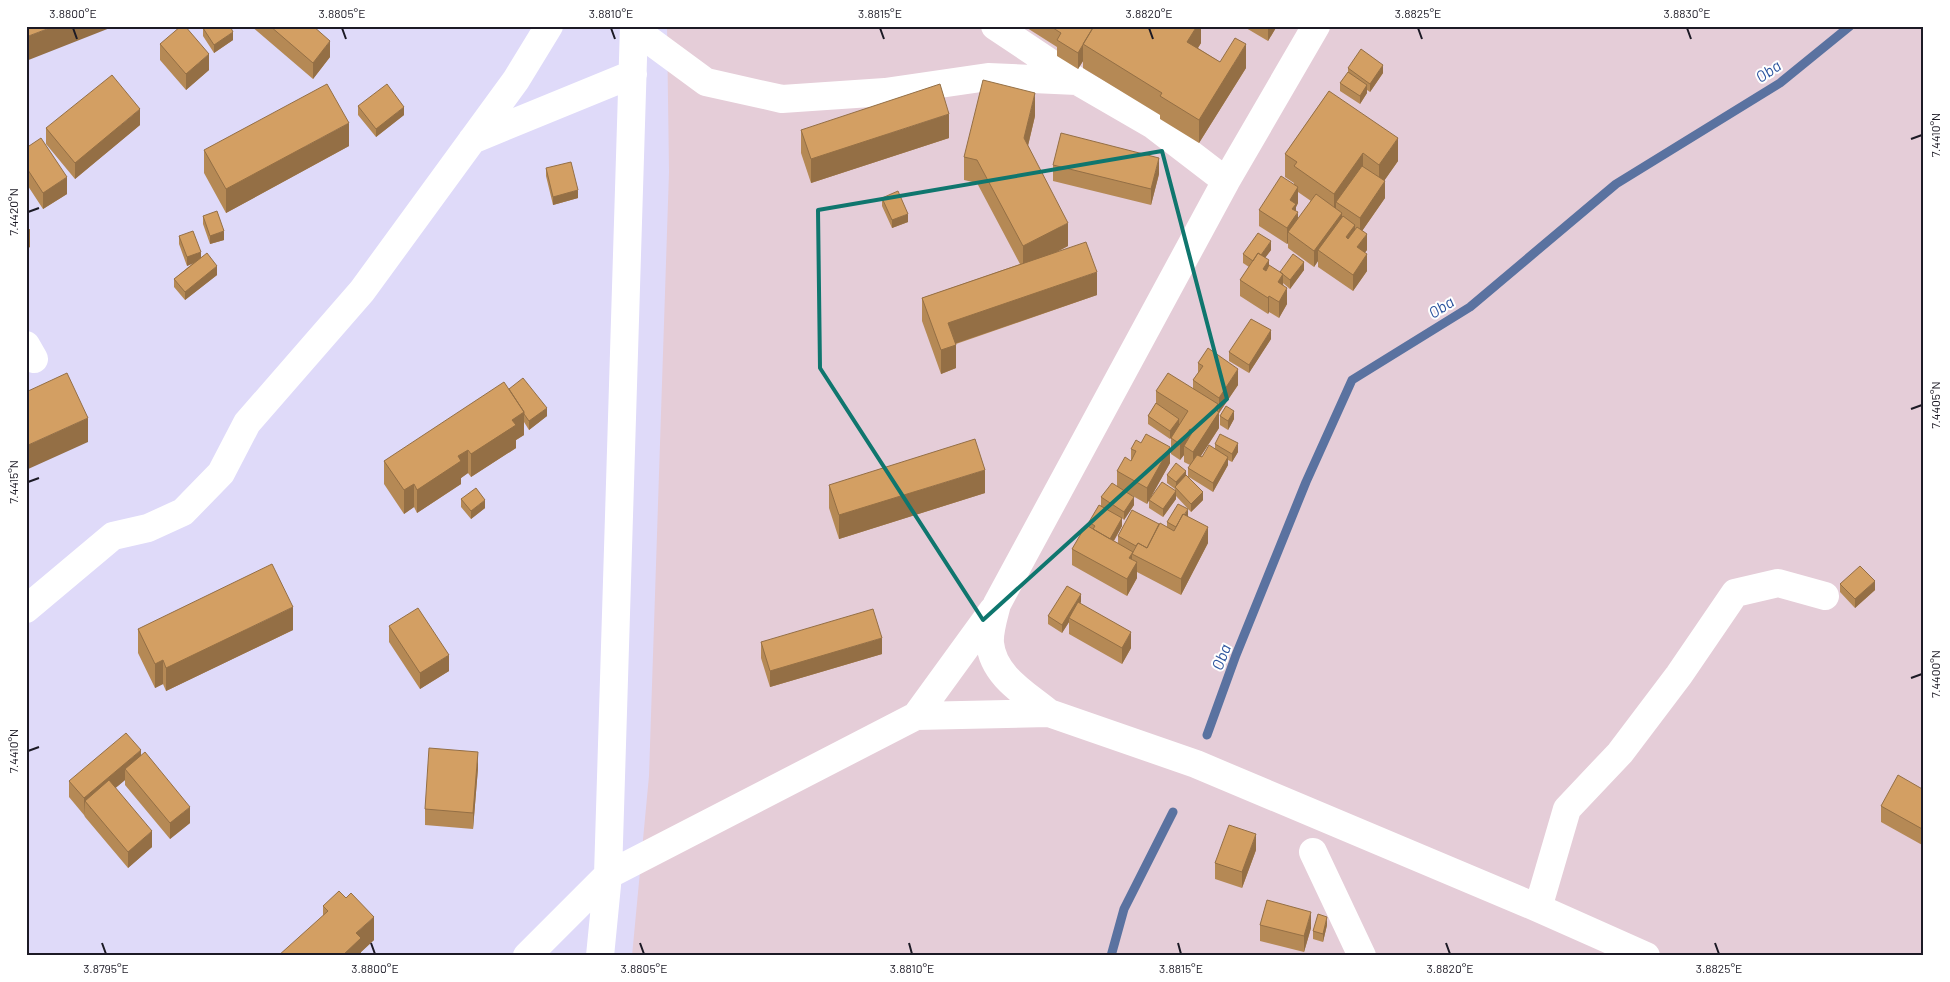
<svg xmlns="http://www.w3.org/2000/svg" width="1950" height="982" font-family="Barlow,sans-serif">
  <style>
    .commercial { fill: #e5cdd8 }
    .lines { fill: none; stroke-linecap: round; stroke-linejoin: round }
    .stream { stroke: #5a72a0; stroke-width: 9 }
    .minor { stroke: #fff; stroke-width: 28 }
    .wall { fill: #b58955; fill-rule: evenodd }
    .shaded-wall { fill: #946f45 }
    .building { fill: #d39f63; stroke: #946f45 }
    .marked { fill: none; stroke: #0f766e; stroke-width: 4; stroke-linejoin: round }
    .ticks { fill: none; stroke: #1c1a25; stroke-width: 2 }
    .labels { text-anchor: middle; stroke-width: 4; stroke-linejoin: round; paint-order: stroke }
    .water-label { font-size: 16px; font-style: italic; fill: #2c549e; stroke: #fff }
    .neatline { fill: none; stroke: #1c1a25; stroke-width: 2 }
    .ticks-label { font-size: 12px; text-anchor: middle; fill: #1c1a25 }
  </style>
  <rect width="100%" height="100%" fill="#dfdaf9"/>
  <path class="commercial" d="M 667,26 L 1924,26 L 1924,956 L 632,956 L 649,776 L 669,172 Z"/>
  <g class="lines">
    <path class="stream" d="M 1207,735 L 1236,655 L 1306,482 L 1352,380 L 1470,307 L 1616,184 L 1780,83 L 1850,26
      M 1111,956 L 1124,909 L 1173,812"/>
    <path class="minor" d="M 995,26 L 1077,81
      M 634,29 L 706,82 L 782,99 L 885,92 L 988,77 L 1077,81 L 1153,125 L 1226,181
      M 472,140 L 633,74
      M 26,345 L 34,359
      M 26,609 L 113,536 L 148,528 L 183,512 L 221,473 L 247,423 L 362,291 L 516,80 L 549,26
      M 1049,713 C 1026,694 993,676 990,643 C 989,631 994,616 997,604 L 1226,181 L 1316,26
      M 916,716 L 993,610
      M 1313,852 L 1362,956
      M 1538,908 L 1567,809 L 1620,753 L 1679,675 L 1735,593 L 1778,583 L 1825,596
      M 527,956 L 608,875 L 916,716 L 1049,713 L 1196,764 L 1538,908 L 1646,956
      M 600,956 L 608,875 L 634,26"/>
  </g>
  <path class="wall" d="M 251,26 L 313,26 L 330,57 L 313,79 Z
    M 1024,26 L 1201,26 L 1201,43 L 1198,48 L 1220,62 L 1246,68 L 1199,143 L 1160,119 L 1160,115 L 1083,68 L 1083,61 L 1078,69 L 1057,56 L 1057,47 Z
    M 1246,26 L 1277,26 L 1268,41 L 1246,28 Z
    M 203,28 L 233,40 L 214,53 L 203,36 Z
    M 160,44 L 209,70 L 186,90 L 160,60 Z
    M 1348,68 L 1383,73 L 1370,92 L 1367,90 L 1367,93 L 1360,104 L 1340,91 L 1340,83 L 1348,73 Z
    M 1329,91 L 1398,161 L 1384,181 L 1385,198 L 1362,231 L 1367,250 L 1365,252 L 1367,271 L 1353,291 L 1318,267 L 1318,261 L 1314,267 L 1288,248 L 1288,243 L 1287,244 L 1259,226 L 1259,210 L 1294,184 L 1294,183 L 1285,177 L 1285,154 ZM 1298,192 L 1311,201 L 1298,219 L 1296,211 L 1296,207 L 1298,203 Z
    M 358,106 L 404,115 L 376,137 L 358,115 Z
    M 1035,116 L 1028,146 L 1068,246 L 1057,252 L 1097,295 L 956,344 L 956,368 L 941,374 L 922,321 L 922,298 L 1020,264 L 977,183 L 964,180 L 964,157 Z
    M 140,125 L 75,179 L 46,144 L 46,128 Z
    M 801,130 L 949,138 L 811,183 L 801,153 Z
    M 349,146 L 226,213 L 204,173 L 204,150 Z
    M 26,148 L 67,194 L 43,209 L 26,183 Z
    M 1053,165 L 1159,174 L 1151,205 L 1053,181 Z
    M 546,168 L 578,198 L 553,205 L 546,176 Z
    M 882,198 L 908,222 L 892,228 L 882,206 Z
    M 203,216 L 224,240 L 210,244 L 203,224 Z
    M 179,236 L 201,257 L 217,275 L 185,300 L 174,287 L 174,279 L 193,263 L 187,266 L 179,244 Z
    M 1271,250 L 1265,258 L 1269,266 L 1280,272 L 1304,270 L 1290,289 L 1283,283 L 1287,304 L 1279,318 L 1269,312 L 1268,314 L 1240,296 L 1240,280 L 1249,267 L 1243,263 L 1243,254 Z
    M 1271,339 L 1249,373 L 1229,361 L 1229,352 Z
    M 1198,363 L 1238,385 L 1219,413 L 1219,428 L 1201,456 L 1202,457 L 1215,449 L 1215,444 L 1238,452 L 1232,462 L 1228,460 L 1228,465 L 1213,492 L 1189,477 L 1203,500 L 1191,512 L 1176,496 L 1176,499 L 1163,517 L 1149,508 L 1149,500 L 1175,491 L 1175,489 L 1167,483 L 1167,475 L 1188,476 L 1188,468 L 1190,465 L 1184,462 L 1184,455 L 1180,460 L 1171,454 L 1171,438 L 1170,439 L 1148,424 L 1148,416 L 1156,403 L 1156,391 L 1193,389 L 1193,380 L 1198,373 Z
    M 509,389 L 547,416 L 529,430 L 524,422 L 524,435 L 516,440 L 516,448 L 471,477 L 468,473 L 461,478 L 461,484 L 417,513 L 414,507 L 404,514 L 384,484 L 384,461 Z
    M 1220,416 L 1234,419 L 1228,430 L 1220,425 Z
    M 1131,449 L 1170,463 L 1147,504 L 1131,495 L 1134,505 L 1124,520 L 1122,518 L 1122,526 L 1114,541 L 1118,543 L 1118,536 L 1159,524 L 1167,527 L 1167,522 L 1188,517 L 1208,543 L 1181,595 L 1137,572 L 1137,578 L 1127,596 L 1072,565 L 1072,549 L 1089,527 L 1089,522 L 1101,505 L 1101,497 L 1117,486 L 1117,471 L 1131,461 Z
    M 829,485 L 985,493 L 839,539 L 829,508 Z
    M 461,499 L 485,508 L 471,519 L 461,507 Z
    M 1840,584 L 1875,590 L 1855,608 L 1840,592 Z
    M 1081,602 L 1080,603 L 1131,648 L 1122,664 L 1069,634 L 1069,622 L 1062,633 L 1048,624 L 1048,616 Z
    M 389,626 L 449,671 L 420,689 L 389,642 Z
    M 138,629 L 293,630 L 166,691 L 163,684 L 155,688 L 138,653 Z
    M 761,642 L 882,654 L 770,687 L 761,658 Z
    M 141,755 L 190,823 L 170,839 L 125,785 L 125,780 L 115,788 L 152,847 L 128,868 L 85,817 L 84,815 L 69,797 L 69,781 Z
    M 478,768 L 473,829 L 425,825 L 425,809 Z
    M 1924,790 L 1924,846 L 1881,822 L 1881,806 Z
    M 1256,850 L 1242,888 L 1215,879 L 1215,863 Z
    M 323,906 L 374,940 L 361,952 L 361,956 L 323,916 Z
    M 1260,925 L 1311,928 L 1304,952 L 1260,941 Z
    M 1327,925 L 1323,942 L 1313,939 L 1313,931 Z"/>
  <path class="shaded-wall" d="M 55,26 L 115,26 L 26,61 L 26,37 Z
    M 1197,26 L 1201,26 L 1201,43 L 1187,65 L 1187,42 Z
    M 1268,26 L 1277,26 L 1268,41 Z
    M 233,32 L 233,40 L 214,53 L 214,45 Z
    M 330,41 L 330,57 L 313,79 L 313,63 Z
    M 1246,44 L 1246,68 L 1199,143 L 1199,120 Z
    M 1083,45 L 1083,61 L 1078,69 L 1078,53 Z
    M 209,54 L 209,70 L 186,90 L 186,74 Z
    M 1383,65 L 1383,73 L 1370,92 L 1370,84 Z
    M 1367,85 L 1367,93 L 1360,104 L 1360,96 Z
    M 1035,93 L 1035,116 L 1024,162 L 1024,138 Z
    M 404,107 L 404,115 L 376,137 L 376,129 Z
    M 140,109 L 140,125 L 75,179 L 75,163 Z
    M 949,114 L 949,138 L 811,183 L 811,159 Z
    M 349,123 L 349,146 L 226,213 L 226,189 Z
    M 1398,138 L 1398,161 L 1379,188 L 1379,165 Z
    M 1363,153 L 1363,176 L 1336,202 L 1336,214 L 1334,217 L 1334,194 Z
    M 1159,158 L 1159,174 L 1151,205 L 1151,189 Z
    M 67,177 L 67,194 L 43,209 L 43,193 Z
    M 1385,181 L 1385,198 L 1360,234 L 1360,218 Z
    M 1298,187 L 1298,203 L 1296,207 L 1296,216 L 1298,212 L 1298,228 L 1288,232 L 1288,243 L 1287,244 L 1287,228 L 1290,200 Z
    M 578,190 L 578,198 L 553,205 L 553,197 Z
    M 1342,213 L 1342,229 L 1318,250 L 1318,261 L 1314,267 L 1314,251 Z
    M 908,214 L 908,222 L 892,228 L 892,220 Z
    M 1068,223 L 1068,246 L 1023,269 L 1023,246 Z
    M 1355,225 L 1355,241 L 1346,253 L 1346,237 Z
    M 30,230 L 30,247 L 26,250 L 26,234 Z
    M 224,231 L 224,240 L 210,244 L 210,236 Z
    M 1367,234 L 1367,250 L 1357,263 L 1357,247 Z
    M 1271,241 L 1271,250 L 1255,271 L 1255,263 Z
    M 201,252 L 201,260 L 187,266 L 187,257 Z
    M 1367,254 L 1367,271 L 1353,291 L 1353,275 Z
    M 1269,260 L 1269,276 L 1263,269 Z
    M 1304,262 L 1304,270 L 1290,289 L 1290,280 Z
    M 217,266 L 217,275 L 185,300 L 185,292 Z
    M 1097,272 L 1097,295 L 948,346 L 948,323 Z
    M 1283,274 L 1283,290 L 1278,282 Z
    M 1287,288 L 1287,304 L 1279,318 L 1279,302 Z
    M 1269,296 L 1269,312 L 1268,314 L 1268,298 Z
    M 1271,330 L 1271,339 L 1249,373 L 1249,365 Z
    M 956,345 L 956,368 L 941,374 L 941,350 Z
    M 1238,369 L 1238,385 L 1219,413 L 1219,428 L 1193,468 L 1193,452 L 1214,409 L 1218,404 L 1218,414 L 1219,412 L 1219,398 Z
    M 547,408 L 547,416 L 529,430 L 529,421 Z
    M 1234,411 L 1234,419 L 1228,430 L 1228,421 Z
    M 524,412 L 524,435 L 516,440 L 516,448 L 471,477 L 471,454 L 512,420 Z
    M 88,418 L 88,442 L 26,470 L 26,446 Z
    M 1179,419 L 1179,427 L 1170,439 L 1170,431 Z
    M 1190,429 L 1190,445 L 1184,446 L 1184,455 L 1180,460 L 1180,444 Z
    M 1238,443 L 1238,452 L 1232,462 L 1232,454 Z
    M 1170,447 L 1170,463 L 1147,504 L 1147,488 Z
    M 468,450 L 468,473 L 461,478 L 461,484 L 417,513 L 417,490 L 458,456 Z
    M 1228,457 L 1228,465 L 1213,492 L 1213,483 Z
    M 985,470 L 985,493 L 839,539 L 839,515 Z
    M 1186,471 L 1186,479 L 1176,488 L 1176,482 Z
    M 414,484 L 414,507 L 404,514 L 404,490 Z
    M 1176,491 L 1176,499 L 1163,517 L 1163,509 Z
    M 1203,492 L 1203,500 L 1191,512 L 1191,504 Z
    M 1134,497 L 1134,505 L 1124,520 L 1124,512 Z
    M 485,500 L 485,508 L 471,519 L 471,511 Z
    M 1188,509 L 1188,518 L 1177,528 Z
    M 1122,518 L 1122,526 L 1109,549 L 1109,541 Z
    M 1208,527 L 1208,543 L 1181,595 L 1181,579 Z
    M 1133,552 L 1132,554 L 1132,568 L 1129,558 Z
    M 1137,562 L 1137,578 L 1127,596 L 1127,579 Z
    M 1875,581 L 1875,590 L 1855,608 L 1855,599 Z
    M 1081,594 L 1081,602 L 1071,619 L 1069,618 L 1069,622 L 1062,633 L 1062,625 Z
    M 293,607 L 293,630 L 166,691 L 166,668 Z
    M 1131,632 L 1131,648 L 1122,664 L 1122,648 Z
    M 882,638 L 882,654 L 770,687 L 770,671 Z
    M 449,655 L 449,671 L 420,689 L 420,673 Z
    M 163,660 L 163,684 L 155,688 L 155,664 Z
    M 141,750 L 141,766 L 125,769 L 125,780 L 91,809 L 85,801 L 84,815 L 84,798 Z
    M 478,752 L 478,768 L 473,829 L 473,813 Z
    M 190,807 L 190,823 L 170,839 L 170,823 Z
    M 152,831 L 152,847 L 128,868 L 128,852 Z
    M 1256,834 L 1256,850 L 1242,888 L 1242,872 Z
    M 1311,912 L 1311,928 L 1304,952 L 1304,936 Z
    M 374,917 L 374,940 L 361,952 L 361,956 L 342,956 L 356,933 Z
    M 1327,917 L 1327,925 L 1323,942 L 1323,934 Z"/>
  <path class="building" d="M 26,26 L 55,26 L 26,37 Z
    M 181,26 L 185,26 L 209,54 L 186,74 L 160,44 Z
    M 205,26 L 230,26 L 233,32 L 214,45 L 203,28 Z
    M 270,26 L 313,26 L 330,41 L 313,63 Z
    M 1050,26 L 1094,26 L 1078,53 L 1057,40 L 1061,33 Z
    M 1094,26 L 1197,26 L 1187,42 L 1220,62 L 1235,38 L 1246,44 L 1199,120 L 1160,96 L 1162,93 L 1083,44 Z
    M 1361,49 L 1383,65 L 1370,84 L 1348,68 Z
    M 1348,72 L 1367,85 L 1360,96 L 1340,83 Z
    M 112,75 L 140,109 L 75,163 L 46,128 Z
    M 983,80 L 1035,93 L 1024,138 L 1068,223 L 1023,246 L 977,160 L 964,157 Z
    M 327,84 L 349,123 L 226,189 L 204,150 Z
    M 387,84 L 404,107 L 376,129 L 358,106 Z
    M 940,84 L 949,114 L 811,159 L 801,130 Z
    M 1329,91 L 1398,138 L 1379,165 L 1363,153 L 1334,194 L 1294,166 L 1297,162 L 1285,154 Z
    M 1061,133 L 1159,158 L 1151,189 L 1053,165 Z
    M 41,138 L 67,177 L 43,193 L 26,167 L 26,148 Z
    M 571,162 L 578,190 L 553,197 L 546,168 Z
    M 1362,166 L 1385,181 L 1360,218 L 1336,202 Z
    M 1281,176 L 1298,187 L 1290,200 L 1296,204 L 1292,209 L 1298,212 L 1287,228 L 1259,210 Z
    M 898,191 L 908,214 L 892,220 L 882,198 Z
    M 1316,194 L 1342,213 L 1314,251 L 1288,232 Z
    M 217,211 L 224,231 L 210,236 L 203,216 Z
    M 1343,216 L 1355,225 L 1346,237 L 1348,239 L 1357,227 L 1367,234 L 1357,247 L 1367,254 L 1353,275 L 1318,250 Z
    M 26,227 L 30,230 L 26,234 Z
    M 193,231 L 201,252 L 187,257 L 179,236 Z
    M 1258,233 L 1271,241 L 1261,255 L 1258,253 L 1253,261 L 1243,254 Z
    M 1086,242 L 1097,272 L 948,323 L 956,345 L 941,350 L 922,298 Z
    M 207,253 L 217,266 L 185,292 L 174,279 Z
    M 1258,253 L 1269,260 L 1263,269 L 1266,271 L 1269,265 L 1283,274 L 1278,282 L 1287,288 L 1279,302 L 1269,296 L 1268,298 L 1240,280 Z
    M 1293,254 L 1304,262 L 1290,280 L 1280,272 Z
    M 1251,319 L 1271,330 L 1249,365 L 1229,352 Z
    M 1208,348 L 1238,369 L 1219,398 L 1193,380 L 1203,366 L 1198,363 Z
    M 67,373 L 88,418 L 26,446 L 26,392 Z
    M 1168,373 L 1218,404 L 1214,409 L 1219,412 L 1193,452 L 1184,446 L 1193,431 L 1190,429 L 1180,444 L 1171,438 L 1188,411 L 1156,391 Z
    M 523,378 L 547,408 L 529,421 L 524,414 L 524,412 L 509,389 Z
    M 504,382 L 524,412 L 512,420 L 516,425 L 471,454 L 468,450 L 458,456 L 461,461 L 417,490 L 414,484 L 404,490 L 384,461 Z
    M 1156,403 L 1179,419 L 1170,431 L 1148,416 Z
    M 1226,406 L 1234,411 L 1228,421 L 1220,416 Z
    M 1146,434 L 1170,447 L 1147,488 L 1117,471 L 1125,457 L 1131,461 L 1136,451 L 1131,449 L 1136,440 L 1141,443 Z
    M 1220,434 L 1238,443 L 1232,454 L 1215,444 Z
    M 975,439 L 985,470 L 839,515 L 829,485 Z
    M 1209,445 L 1228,457 L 1213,483 L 1188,468 L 1197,455 L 1202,457 Z
    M 1176,463 L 1186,471 L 1176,482 L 1167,475 Z
    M 1186,475 L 1203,492 L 1191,504 L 1175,487 Z
    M 1162,482 L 1176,491 L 1163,509 L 1149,500 Z
    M 1112,483 L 1134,497 L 1124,512 L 1101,497 Z
    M 476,488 L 485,500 L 471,511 L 461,499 Z
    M 1178,504 L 1188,509 L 1184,515 L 1183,514 L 1176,527 L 1167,522 Z
    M 1099,505 L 1122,518 L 1110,539 L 1093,529 L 1095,526 L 1089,522 Z
    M 1132,510 L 1159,524 L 1147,548 L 1138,543 L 1136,546 L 1118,536 Z
    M 1183,514 L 1208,527 L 1181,579 L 1132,554 L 1138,543 L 1147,548 L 1160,523 L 1174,531 Z
    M 1086,525 L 1133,552 L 1129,558 L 1137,562 L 1127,579 L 1072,549 Z
    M 272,564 L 293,607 L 166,668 L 163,660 L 155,664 L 138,629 Z
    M 1860,566 L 1875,581 L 1855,599 L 1840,584 Z
    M 1067,586 L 1081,594 L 1062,625 L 1048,616 Z
    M 1078,602 L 1131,632 L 1122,648 L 1069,618 Z
    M 418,608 L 449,655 L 420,673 L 389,626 Z
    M 873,609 L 882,638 L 770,671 L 761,642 Z
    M 126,733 L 141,750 L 84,798 L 69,781 Z
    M 429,748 L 478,752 L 473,813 L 425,809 Z
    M 145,752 L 190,807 L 170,823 L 125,769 Z
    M 1898,775 L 1924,790 L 1924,830 L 1881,806 Z
    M 109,780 L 152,831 L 128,852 L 85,801 Z
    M 1229,825 L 1256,834 L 1242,872 L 1215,863 Z
    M 339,891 L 346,898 L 351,893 L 374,917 L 356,933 L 361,938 L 342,956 L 278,956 L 328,911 L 323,906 Z
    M 1267,900 L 1311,912 L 1304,936 L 1260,925 Z
    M 1318,914 L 1327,917 L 1323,934 L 1313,931 Z"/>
  <path class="marked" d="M 1162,151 L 1227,399 L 983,620 L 820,368 L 818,210 Z"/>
  <path class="ticks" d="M 73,28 L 77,39M 342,28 L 346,39M 611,28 L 615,39M 880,28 L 884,39M 1149,28 L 1153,39M 1418,28 L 1422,39M 1687,28 L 1691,39M 1911,139 L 1922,135M 28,212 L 39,208M 1911,409 L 1922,405M 28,482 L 39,478M 1911,678 L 1922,674M 28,751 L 39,747M 102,943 L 106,954M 371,943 L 375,954M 640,943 L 644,954M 909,943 L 912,954M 1178,943 L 1181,954M 1446,943 L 1450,954M 1715,943 L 1719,954"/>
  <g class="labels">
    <g class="water-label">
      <text transform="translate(1768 71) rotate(-35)" y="6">Oba</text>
      <text transform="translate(1441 307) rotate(-32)" y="6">Oba</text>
      <text transform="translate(1221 657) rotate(-69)" y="6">Oba</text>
    </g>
  </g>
  <rect width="1950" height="982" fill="none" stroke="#ffffff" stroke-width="55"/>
  <rect x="28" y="28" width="1894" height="926" class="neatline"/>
  <g class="ticks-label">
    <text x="73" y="18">3.8800°E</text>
    <text x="342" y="18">3.8805°E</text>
    <text x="611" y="18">3.8810°E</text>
    <text x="880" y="18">3.8815°E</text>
    <text x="1149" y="18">3.8820°E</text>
    <text x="1418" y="18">3.8825°E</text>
    <text x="1687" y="18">3.8830°E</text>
    <text transform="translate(1936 135) rotate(-90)" y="4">7.4410°N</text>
    <text transform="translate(14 212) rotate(-90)" y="4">7.4420°N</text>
    <text transform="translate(1936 405) rotate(-90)" y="4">7.4405°N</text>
    <text transform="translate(14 482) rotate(-90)" y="4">7.4415°N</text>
    <text transform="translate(1936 674) rotate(-90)" y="4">7.4400°N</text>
    <text transform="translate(14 751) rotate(-90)" y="4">7.4410°N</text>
    <text x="106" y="973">3.8795°E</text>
    <text x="375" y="973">3.8800°E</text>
    <text x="644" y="973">3.8805°E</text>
    <text x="912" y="973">3.8810°E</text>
    <text x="1181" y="973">3.8815°E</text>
    <text x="1450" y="973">3.8820°E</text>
    <text x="1719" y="973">3.8825°E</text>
  </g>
</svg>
